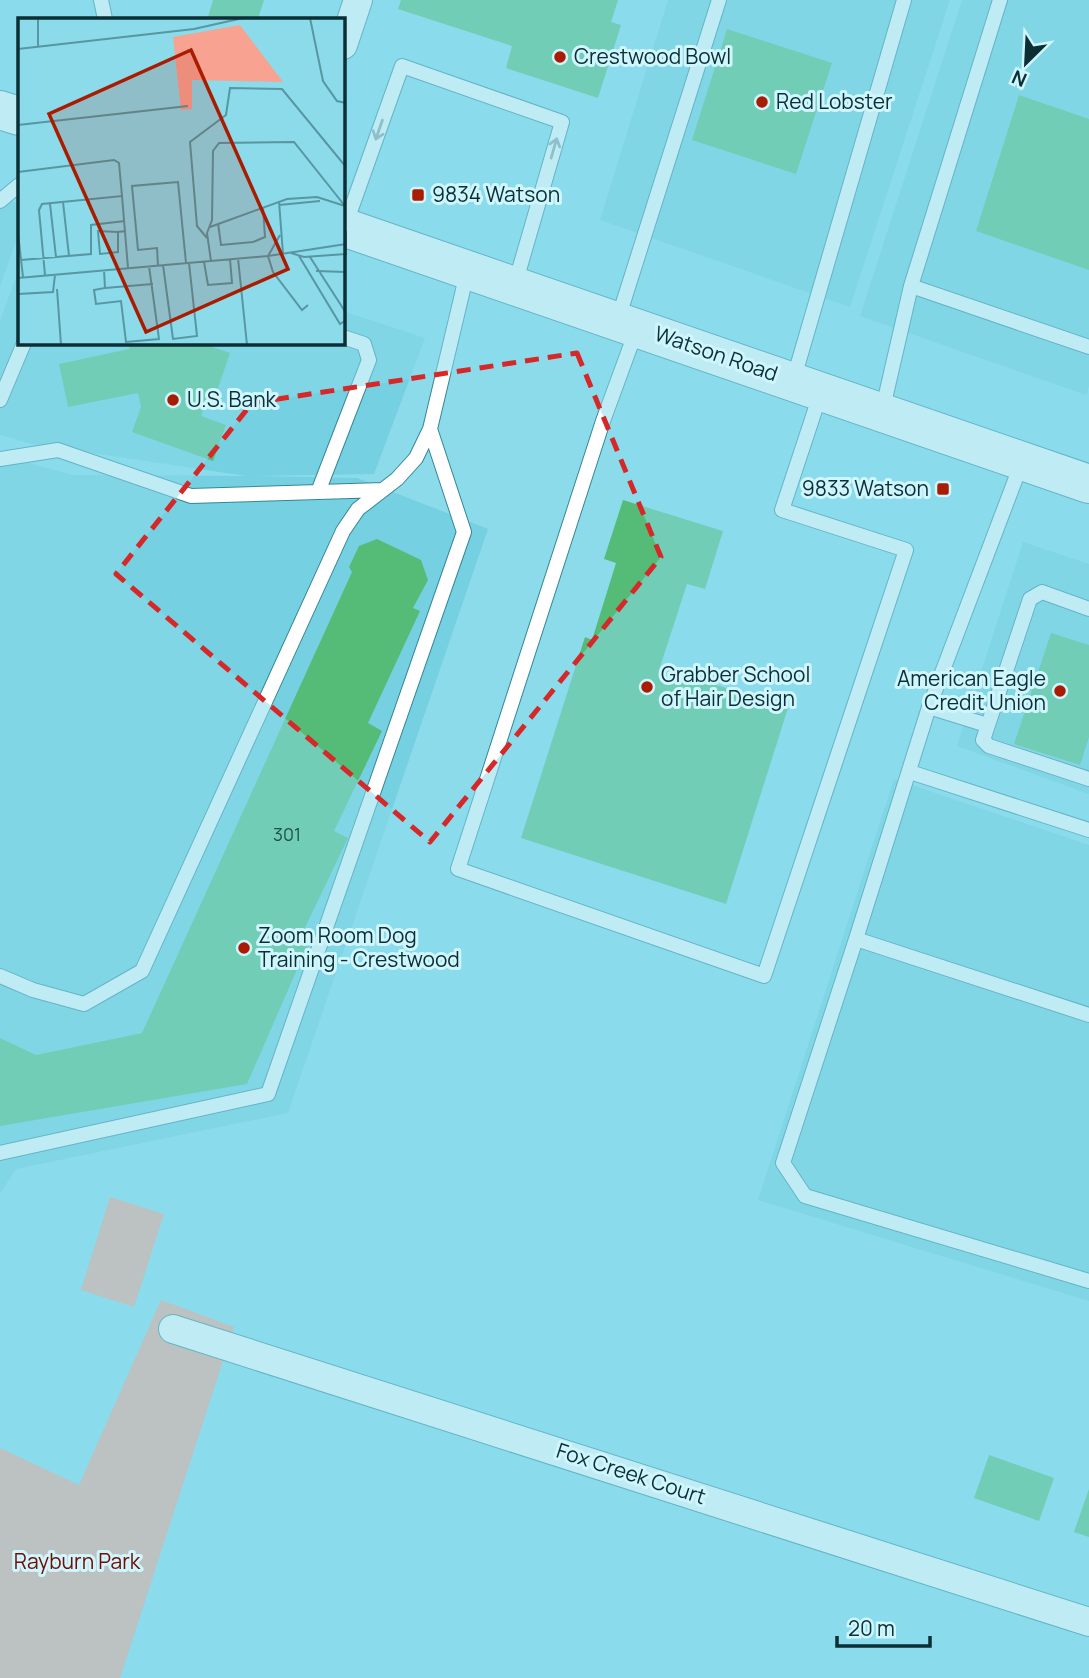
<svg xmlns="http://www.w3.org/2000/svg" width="1089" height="1678" font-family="Manrope,sans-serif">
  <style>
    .built { fill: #75d0e1 }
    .green { fill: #f8a391 }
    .building { fill: #55bc78 }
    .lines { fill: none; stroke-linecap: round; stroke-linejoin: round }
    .lane-casing { stroke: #358796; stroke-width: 16 }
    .street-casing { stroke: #358796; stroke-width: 30 }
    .primary-casing { stroke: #358796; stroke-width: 40 }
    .lane { stroke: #fff; stroke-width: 14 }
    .street { stroke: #fff; stroke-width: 28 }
    .primary { stroke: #fff; stroke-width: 38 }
    .oneway { stroke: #92a1a4 }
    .marked { fill: none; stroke: #d62828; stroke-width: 5; stroke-dasharray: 14 9; stroke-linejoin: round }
    .poi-dot { fill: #aa1c00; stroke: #cff5fd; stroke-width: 2.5 }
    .labels { text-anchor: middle; stroke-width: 6; stroke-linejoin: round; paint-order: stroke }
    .number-label { font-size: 18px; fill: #1e5246 }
    .poi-label { font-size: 21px; fill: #0c2f35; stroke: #cff5fd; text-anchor: start }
    .street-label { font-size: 21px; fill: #0c2f35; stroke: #cff5fd }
    .park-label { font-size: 21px; fill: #710c00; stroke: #cff5fd }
    .inset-road { fill: none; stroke: #5896a2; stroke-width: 2 }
    .view { fill: #aa1c00; fill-opacity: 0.15; stroke: #aa1c00; stroke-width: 3.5 }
    .inset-edge { fill: none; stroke: #0c2f35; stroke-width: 3.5 }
  </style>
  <rect width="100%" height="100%" fill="#8bdbeb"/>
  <path class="built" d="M 668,0 L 950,0 L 850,307 L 600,220 Z
    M 962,0 L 1089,0 L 1089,386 L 1086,395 L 860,316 Z
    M 0,197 L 19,204 L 19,234 L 0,286 Z
    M 19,269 L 19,343 L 343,343 L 343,311 L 425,338 L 374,474 L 251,476 L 357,478 L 488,529 L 288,1113 L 16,1169 L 0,1194 L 0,455 L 72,475 L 246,476 L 32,444 L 0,435 L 0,321 Z
    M 1023,542 L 1089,564 L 1089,794 L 957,746 Z
    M 894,779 L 1089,845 L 1089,1301 L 758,1200 Z"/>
  <path class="green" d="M 110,1197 L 164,1214 L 134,1307 L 81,1290 Z
    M 161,1300 L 234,1327 L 120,1678 L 0,1678 L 0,1448 L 79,1485 Z"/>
  <path class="building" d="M 213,0 L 264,0 L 258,19 L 215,19 L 208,17 Z
    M 401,0 L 618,0 L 611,22 L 621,25 L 598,98 L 506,68 L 512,46 L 398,9 Z
    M 727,29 L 832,63 L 796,174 L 692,140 Z
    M 1019,95 L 1089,119 L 1089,270 L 976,231 Z
    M 131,343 L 201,343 L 230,353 L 217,391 L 210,389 L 201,416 L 226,425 L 213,461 L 132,432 L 141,407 L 138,393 L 68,407 L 59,364 L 129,349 Z
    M 623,500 L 723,531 L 705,589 L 687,584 L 660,667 L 788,708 L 726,904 L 521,838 L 585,637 L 592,640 L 616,563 L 604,559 Z
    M 377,539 L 421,560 L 428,580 L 413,608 L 420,611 L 368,723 L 382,731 L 334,831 L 348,838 L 300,938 L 309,942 L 247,1084 L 0,1126 L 0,1038 L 36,1055 L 142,1033 L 352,572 L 349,567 L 359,546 Z
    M 1051,633 L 1089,645 L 1089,737 L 1080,765 L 1014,744 Z
    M 989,1455 L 1054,1478 L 1039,1521 L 974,1498 Z
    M 1089,1489 L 1089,1537 L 1074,1532 Z"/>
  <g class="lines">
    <g class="lane-casing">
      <path id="lane" d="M 101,0 L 105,19
        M 0,201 L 19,185
        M 345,226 L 402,66 L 562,122 L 515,284
        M 911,286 L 1089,347
        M 618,319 L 719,0
        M 636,331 L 603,421 L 458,869 L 764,976 L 906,550 L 782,510 L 821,392
        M 793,381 L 904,0
        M 0,400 L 24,343
        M 882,412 L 911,286 L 1000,0
        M 0,459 L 58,450 L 191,496 L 383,490
        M 1022,462 L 929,707 L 856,939 L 1089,1015
        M 318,492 L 369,360 L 364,344 L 343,337
        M 1089,609 L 1042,592 L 1030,599 L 983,740 L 989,746 L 1089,779
        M 929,707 L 987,725
        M 910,772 L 1089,830
        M 856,939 L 783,1163 L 805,1196 L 1089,1281
        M 0,976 L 33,990 L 84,1004 L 142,971 L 343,531 L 358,509 L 397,479 L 416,458 L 430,429 L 467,273
        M 0,1153 L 268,1094 L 464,532 L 430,429"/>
    </g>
    <g class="street-casing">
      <path id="street" d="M 343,45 L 358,0
        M 173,1329 L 1089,1622"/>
    </g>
    <g class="primary-casing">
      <path id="primary" d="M 0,110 L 19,116
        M 343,227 L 1089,484"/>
    </g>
    <use href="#lane" class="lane"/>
    <use href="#street" class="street"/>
    <use href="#primary" class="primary"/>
  </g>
  <defs><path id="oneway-shaft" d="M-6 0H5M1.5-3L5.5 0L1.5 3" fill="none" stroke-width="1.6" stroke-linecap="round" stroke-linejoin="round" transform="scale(1.75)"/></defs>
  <g class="oneway">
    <use href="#oneway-shaft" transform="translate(379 130) rotate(109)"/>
    <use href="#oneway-shaft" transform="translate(554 148) rotate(-74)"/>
  </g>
  <path d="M0 0H1089V1678H0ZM 577,353 L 661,557 L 430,842 L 116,574 L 252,403 Z" fill="#8bdbeb" fill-opacity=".55" fill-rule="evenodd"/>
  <path class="marked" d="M 577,353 L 661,557 L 430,842 L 116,574 L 252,403 Z"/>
  <g class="poi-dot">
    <circle cx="560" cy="57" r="7"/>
    <circle cx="762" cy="102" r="7"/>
    <rect x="411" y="188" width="14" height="14" rx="3.5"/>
    <circle cx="173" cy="400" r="7"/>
    <rect x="936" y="482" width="14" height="14" rx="3.5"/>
    <circle cx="647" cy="687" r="7"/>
    <circle cx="1060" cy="691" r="7"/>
    <circle cx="244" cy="948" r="7"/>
  </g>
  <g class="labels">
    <g class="number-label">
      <text x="287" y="841">301</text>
    </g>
    <g class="poi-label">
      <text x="574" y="64">Crestwood Bowl</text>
      <text x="776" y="109">Red Lobster</text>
      <text x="432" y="202">9834 Watson</text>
      <text x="187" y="407">U.S. Bank</text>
      <text x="929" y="496" text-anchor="end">9833 Watson</text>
      <text x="661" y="682">Grabber School<tspan x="661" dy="24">of Hair Design</tspan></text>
      <text x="1046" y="686" text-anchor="end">American Eagle<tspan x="1046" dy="24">Credit Union</tspan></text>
      <text x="258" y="943">Zoom Room Dog<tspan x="258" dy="24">Training - Crestwood</tspan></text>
    </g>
    <g class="street-label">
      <text transform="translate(716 354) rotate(19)" y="7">Watson Road</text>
      <text transform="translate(631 1474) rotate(18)" y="7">Fox Creek Court</text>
    </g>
    <g class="park-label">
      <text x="77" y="1569">Rayburn Park</text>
    </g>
  </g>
  <g transform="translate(18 18)">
    <rect width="327" height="327" fill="#8bdbeb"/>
    <path d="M 222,7 L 265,64 L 174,62 L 174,91 L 163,92 L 155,19 Z" fill="#f8a391"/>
    <path class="inset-road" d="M 20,0 L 20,29M 292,0 L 305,63 L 319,83 L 328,85M 0,31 L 176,11 L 225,0M 0,107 L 170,88M 0,154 L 96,142 L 101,145 L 104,178M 261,183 L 265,236M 45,184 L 51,238M 32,186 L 38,239M 261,187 L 302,183M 200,205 L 203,227 L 235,224 L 247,219 L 245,190M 192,209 L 269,181 L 299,179 L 327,188M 328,213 L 328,237M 100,214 L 80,213 L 82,236 L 100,234 L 100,214 L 108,213M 0,215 L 5,259M 262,217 L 250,238 L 255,254 L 284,292 L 290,287M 189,220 L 179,208 L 172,124 L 208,97 L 212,70 L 264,71 L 328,149M 273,235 L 286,239 L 328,236M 281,238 L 322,306 L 328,302M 292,239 L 328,295M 220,240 L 229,327M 3,242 L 73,236 L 73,207 L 107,203M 193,243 L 189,215 L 194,202 L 195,133 L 201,125 L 276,124 L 327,188M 186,244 L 190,267 L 214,265 L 212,241M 145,247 L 155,321 L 179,318 L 171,245M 140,248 L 139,230 L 120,232 L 114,168 L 160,164 L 168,245M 86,252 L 87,270 L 76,272 L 78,286 L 103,283 L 108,324 L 141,321 L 131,248M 298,253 L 328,254M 27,257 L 21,192 L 24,186 L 104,178 L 110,250M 0,260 L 250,238 L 328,226M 87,270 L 135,266M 39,271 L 43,327M 0,276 L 35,274 L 37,257"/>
    <path class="view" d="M 173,32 L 270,251 L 128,314 L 31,96 Z"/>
    <rect width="327" height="327" class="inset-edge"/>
  </g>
  <g transform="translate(1026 63) rotate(204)" stroke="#cff5fd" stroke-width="5" paint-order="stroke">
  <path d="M0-5L12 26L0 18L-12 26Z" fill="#0c2f35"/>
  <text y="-10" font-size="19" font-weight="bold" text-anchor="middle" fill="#0c2f35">N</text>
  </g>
  <path d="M837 1636v10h93v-10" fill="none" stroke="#0c2f35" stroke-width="3.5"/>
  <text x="848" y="1636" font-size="21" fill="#0c2f35" stroke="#cff5fd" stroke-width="5" paint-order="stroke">20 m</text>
</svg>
